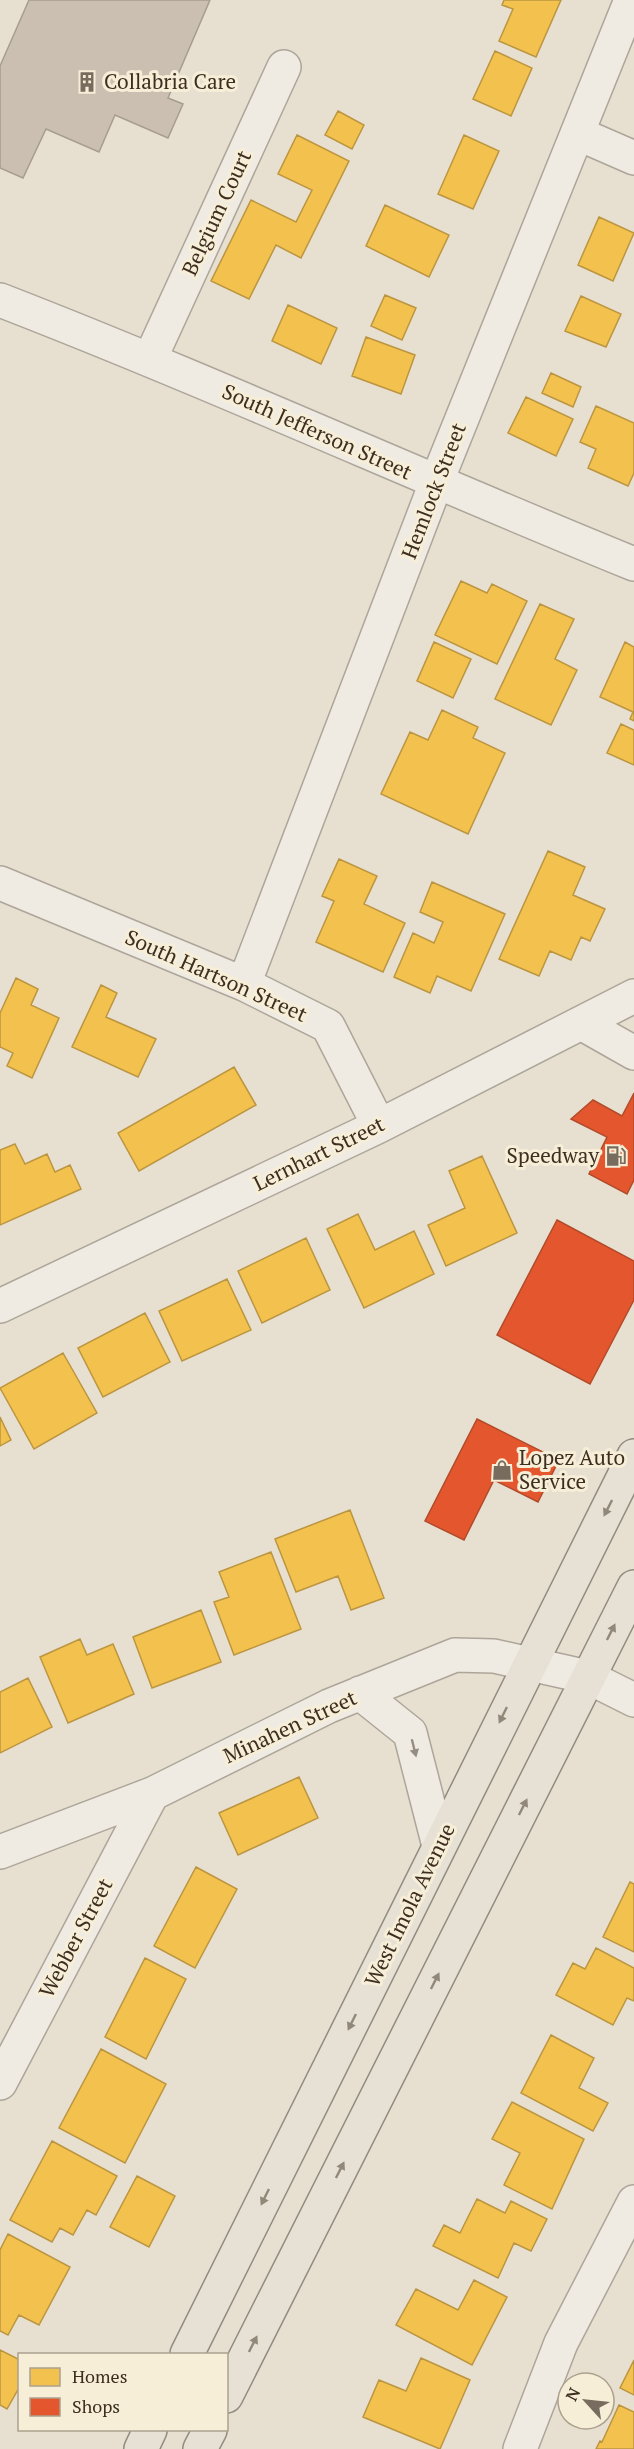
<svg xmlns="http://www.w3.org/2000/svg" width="634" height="2449" font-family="'PT Serif',serif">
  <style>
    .homes { fill: #f2c14e; stroke: #bc9540; stroke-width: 1.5 }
    .shops { fill: #e4572e; stroke: #b24b2a; stroke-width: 1.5 }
    .building { fill: #cbbfb2; stroke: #a89c90; stroke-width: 1.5 }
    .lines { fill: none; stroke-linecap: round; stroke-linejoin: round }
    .minor-casing { stroke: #ada599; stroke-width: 36 }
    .major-casing { stroke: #928b80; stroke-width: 36 }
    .minor { stroke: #efebe3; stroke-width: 33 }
    .major { stroke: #e6e1d4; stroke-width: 33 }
    .oneway { fill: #92887a }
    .oneway2 { fill: #968c82 }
    .labels { text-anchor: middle; stroke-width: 6; stroke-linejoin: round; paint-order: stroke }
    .poi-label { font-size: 21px; fill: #3d2e20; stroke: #f7eed8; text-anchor: start }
    .street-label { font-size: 21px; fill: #3d2e20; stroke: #f7eed8 }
  </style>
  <rect width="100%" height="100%" fill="#e7e0d1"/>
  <path class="homes" d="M 504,0 L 561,0 L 536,57 L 499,41 L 513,9 L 502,5 Z
    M 495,51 L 532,68 L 511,116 L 473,99 Z
    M 338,111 L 364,125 L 352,149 L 325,135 Z
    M 297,135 L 349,161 L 301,258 L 276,245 L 249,299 L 211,281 L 251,200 L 296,222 L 312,190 L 278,174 Z
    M 464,135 L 499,151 L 473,209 L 438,194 Z
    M 385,205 L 449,235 L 429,277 L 366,246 Z
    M 599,217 L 634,233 L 613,281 L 578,265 Z
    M 385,295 L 416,308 L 402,340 L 371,326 Z
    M 581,296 L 621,314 L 606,347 L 565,331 Z
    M 288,305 L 337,328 L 321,364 L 272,341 Z
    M 366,337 L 415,355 L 401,394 L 352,376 Z
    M 551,373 L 581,387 L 573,407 L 542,393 Z
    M 526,397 L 573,419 L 556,456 L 508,433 Z
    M 596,406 L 634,423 L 634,473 L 628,486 L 588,468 L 596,449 L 580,442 Z
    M 461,581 L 487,593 L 492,584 L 527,601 L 497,664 L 435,635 Z
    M 540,604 L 574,619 L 555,659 L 577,670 L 551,725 L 495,699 Z
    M 434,642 L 471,659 L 453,698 L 417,681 Z
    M 625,642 L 634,647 L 634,721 L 630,719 L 633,712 L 600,697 Z
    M 442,710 L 478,727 L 473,738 L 505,753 L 468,834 L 381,794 L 410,732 L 428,740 Z
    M 621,724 L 634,730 L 634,765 L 607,753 Z
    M 548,851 L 585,867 L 573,895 L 605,909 L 590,941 L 581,937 L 571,960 L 550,951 L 539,976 L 499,959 Z
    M 339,859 L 377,876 L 364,904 L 405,923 L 383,972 L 316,942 L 334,901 L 322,896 Z
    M 432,882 L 505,914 L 471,991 L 437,976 L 430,993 L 394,977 L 413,933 L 434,943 L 443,922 L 420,912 Z
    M 16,978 L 38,989 L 31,1005 L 59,1018 L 32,1078 L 7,1066 L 13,1053 L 0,1047 L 0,1013 Z
    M 101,985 L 117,993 L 106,1017 L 156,1039 L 138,1077 L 72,1047 Z
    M 234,1067 L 256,1105 L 139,1171 L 118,1133 Z
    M 15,1144 L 25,1164 L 47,1154 L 55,1172 L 70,1165 L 81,1189 L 0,1225 L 0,1150 Z
    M 482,1156 L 517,1233 L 446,1266 L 428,1225 L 465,1208 L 449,1171 Z
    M 358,1214 L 375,1250 L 414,1231 L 434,1274 L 364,1308 L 327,1229 Z
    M 306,1238 L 330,1290 L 262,1323 L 238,1271 Z
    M 227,1279 L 251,1330 L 182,1361 L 159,1311 Z
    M 145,1313 L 170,1362 L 103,1397 L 78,1348 Z
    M 63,1353 L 97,1413 L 34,1449 L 0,1388 Z
    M 0,1417 L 11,1440 L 0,1446 Z
    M 350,1510 L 384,1598 L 351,1610 L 338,1576 L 296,1592 L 275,1539 Z
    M 271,1552 L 301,1629 L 234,1655 L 214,1602 L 229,1597 L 219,1572 Z
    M 201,1610 L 221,1662 L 152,1688 L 133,1637 Z
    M 80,1639 L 87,1655 L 113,1644 L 134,1694 L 68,1723 L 40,1657 Z
    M 28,1678 L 52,1727 L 0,1753 L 0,1692 Z
    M 299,1777 L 318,1818 L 238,1855 L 219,1813 Z
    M 196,1867 L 237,1889 L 195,1968 L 154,1946 Z
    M 630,1882 L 634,1884 L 634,1952 L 603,1937 Z
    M 596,1948 L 634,1968 L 634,2001 L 627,1998 L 613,2025 L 556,1995 L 573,1963 L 585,1969 Z
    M 145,1958 L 186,1979 L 146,2059 L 105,2037 Z
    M 551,2035 L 594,2058 L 579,2088 L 608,2103 L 593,2131 L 521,2093 Z
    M 101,2049 L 166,2084 L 125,2163 L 59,2128 Z
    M 512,2102 L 584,2139 L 552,2209 L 504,2185 L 520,2153 L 492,2139 Z
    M 52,2141 L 117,2176 L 96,2215 L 87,2210 L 73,2235 L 60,2228 L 52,2242 L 10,2220 Z
    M 137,2176 L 175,2196 L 149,2247 L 110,2227 Z
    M 477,2199 L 505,2213 L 511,2201 L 547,2219 L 531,2251 L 514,2243 L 498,2278 L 433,2246 L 444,2225 L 460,2233 Z
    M 8,2234 L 70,2267 L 39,2325 L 19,2315 L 8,2335 L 0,2331 L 0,2250 Z
    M 474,2280 L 507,2297 L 472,2365 L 396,2325 L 416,2289 L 458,2310 Z
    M 0,2350 L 20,2360 L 20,2386 L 7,2409 L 0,2405 Z
    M 421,2358 L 470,2380 L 440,2449 L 363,2417 L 379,2380 L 406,2391 Z
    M 634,2360 L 634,2395 L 620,2388 Z
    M 619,2405 L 634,2412 L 634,2449 L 596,2449 L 600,2441 L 602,2442 Z"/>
  <path class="shops" d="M 634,1093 L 634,1180 L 627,1194 L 589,1174 L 607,1137 L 571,1119 L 593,1100 L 622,1116 Z
    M 557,1220 L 634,1261 L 634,1300 L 590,1384 L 497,1335 Z
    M 477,1419 L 559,1460 L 538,1502 L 494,1480 L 464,1540 L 425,1521 Z"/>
  <path class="building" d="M 29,0 L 210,0 L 168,98 L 183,104 L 168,138 L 115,115 L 99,152 L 46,129 L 23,178 L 0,168 L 0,66 Z"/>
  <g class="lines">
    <g class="minor-casing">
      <path id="minor" d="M 579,134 L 634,158
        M 0,300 C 214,383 422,478 634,564
        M 150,359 L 284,67
        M 0,883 L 244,984 L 328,1026 L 379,1126
        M 244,984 L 436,483 L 631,0
        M 581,1023 L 634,1053
        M 0,1306 L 379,1126 L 634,996
        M 360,1693 L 410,1733 L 439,1846
        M 0,1852 L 152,1794 L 329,1706 L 455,1655 L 494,1656 L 588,1677 L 634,1700
        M 0,2083 L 152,1794
        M 520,2449 L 561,2343 L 634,2202"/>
    </g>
    <g class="major-casing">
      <path id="major" d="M 187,2354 L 634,1456
        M 226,2396 L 634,1587
        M 141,2449 L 150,2430
        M 200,2449 L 210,2430"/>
    </g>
    <use href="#minor" class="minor"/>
    <use href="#major" class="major"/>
  </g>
  <defs><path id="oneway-solid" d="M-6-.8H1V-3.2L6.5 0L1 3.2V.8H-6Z" transform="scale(1.5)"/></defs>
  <g class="oneway">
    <use href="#oneway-solid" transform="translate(608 1508) rotate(117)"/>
    <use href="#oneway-solid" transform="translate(611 1632) rotate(-63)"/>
    <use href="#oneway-solid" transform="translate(503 1715) rotate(116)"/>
    <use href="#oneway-solid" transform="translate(523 1807) rotate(-63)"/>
    <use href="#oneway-solid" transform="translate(435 1981) rotate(-63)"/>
    <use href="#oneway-solid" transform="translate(352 2022) rotate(116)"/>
    <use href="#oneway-solid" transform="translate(340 2170) rotate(-63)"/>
    <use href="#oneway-solid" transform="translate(265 2197) rotate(116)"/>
    <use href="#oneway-solid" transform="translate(253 2344) rotate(-63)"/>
  </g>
  <use class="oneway2" href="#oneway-solid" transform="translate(414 1748) rotate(76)"/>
  <defs>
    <g id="building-bare" transform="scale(1.62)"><path d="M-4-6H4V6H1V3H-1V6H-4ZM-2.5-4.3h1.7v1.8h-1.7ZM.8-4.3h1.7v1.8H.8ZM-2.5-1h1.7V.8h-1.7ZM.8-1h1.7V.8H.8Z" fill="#786c5e" stroke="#f7eed8" stroke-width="2.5" paint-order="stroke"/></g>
    <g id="fuel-bare" transform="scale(1.62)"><path d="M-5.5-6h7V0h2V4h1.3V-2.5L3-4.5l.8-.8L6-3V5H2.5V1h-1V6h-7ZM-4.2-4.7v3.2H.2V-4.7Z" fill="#786c5e" stroke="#f7eed8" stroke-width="2.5" paint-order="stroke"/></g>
    <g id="shop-bare" transform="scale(1.62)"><path d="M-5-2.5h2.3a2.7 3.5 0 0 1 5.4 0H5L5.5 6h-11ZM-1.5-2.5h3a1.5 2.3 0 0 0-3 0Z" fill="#786c5e" stroke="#f7eed8" stroke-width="2.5" paint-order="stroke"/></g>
  </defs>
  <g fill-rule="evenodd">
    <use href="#building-bare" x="87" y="82"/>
    <use href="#fuel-bare" x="616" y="1156"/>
    <use href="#shop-bare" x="502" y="1470"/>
  </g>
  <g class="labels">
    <g class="poi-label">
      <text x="104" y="89">Collabria Care</text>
      <text x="599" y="1163" text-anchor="end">Speedway</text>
      <text x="519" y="1465">Lopez Auto<tspan x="519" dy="24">Service</tspan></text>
    </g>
    <g class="street-label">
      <text transform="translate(217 213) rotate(-65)" y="7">Belgium Court</text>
      <text transform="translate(317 432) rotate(24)" y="7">South Jefferson Street</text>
      <text transform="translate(434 491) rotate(-69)" y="7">Hemlock Street</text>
      <text transform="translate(216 976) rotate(24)" y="7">South Hartson Street</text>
      <text transform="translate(319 1154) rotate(-26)" y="7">Lernhart Street</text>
      <text transform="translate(290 1727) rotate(-25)" y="7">Minahen Street</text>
      <text transform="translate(410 1905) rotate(-64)" y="7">West Imola Avenue</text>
      <text transform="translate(76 1938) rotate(-62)" y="7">Webber Street</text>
    </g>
  </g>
  <rect x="18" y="2353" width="210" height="78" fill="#f7eed8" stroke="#ada18e" stroke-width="1.5"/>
  <rect x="30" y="2368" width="30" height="18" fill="#f2c14e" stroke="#ada18e" stroke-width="1.5"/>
  <text x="72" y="2383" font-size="18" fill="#3d2e20">Homes</text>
  <rect x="30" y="2398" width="30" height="18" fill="#e4572e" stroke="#ada18e" stroke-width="1.5"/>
  <text x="72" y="2413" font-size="18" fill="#3d2e20">Shops</text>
  <g transform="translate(586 2401) rotate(297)"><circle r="28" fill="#f7eed8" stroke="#ada18e" stroke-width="1.5"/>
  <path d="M0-4.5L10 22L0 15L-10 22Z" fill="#786c5e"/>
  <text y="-9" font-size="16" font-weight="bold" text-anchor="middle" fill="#3d2e20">N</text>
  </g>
</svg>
